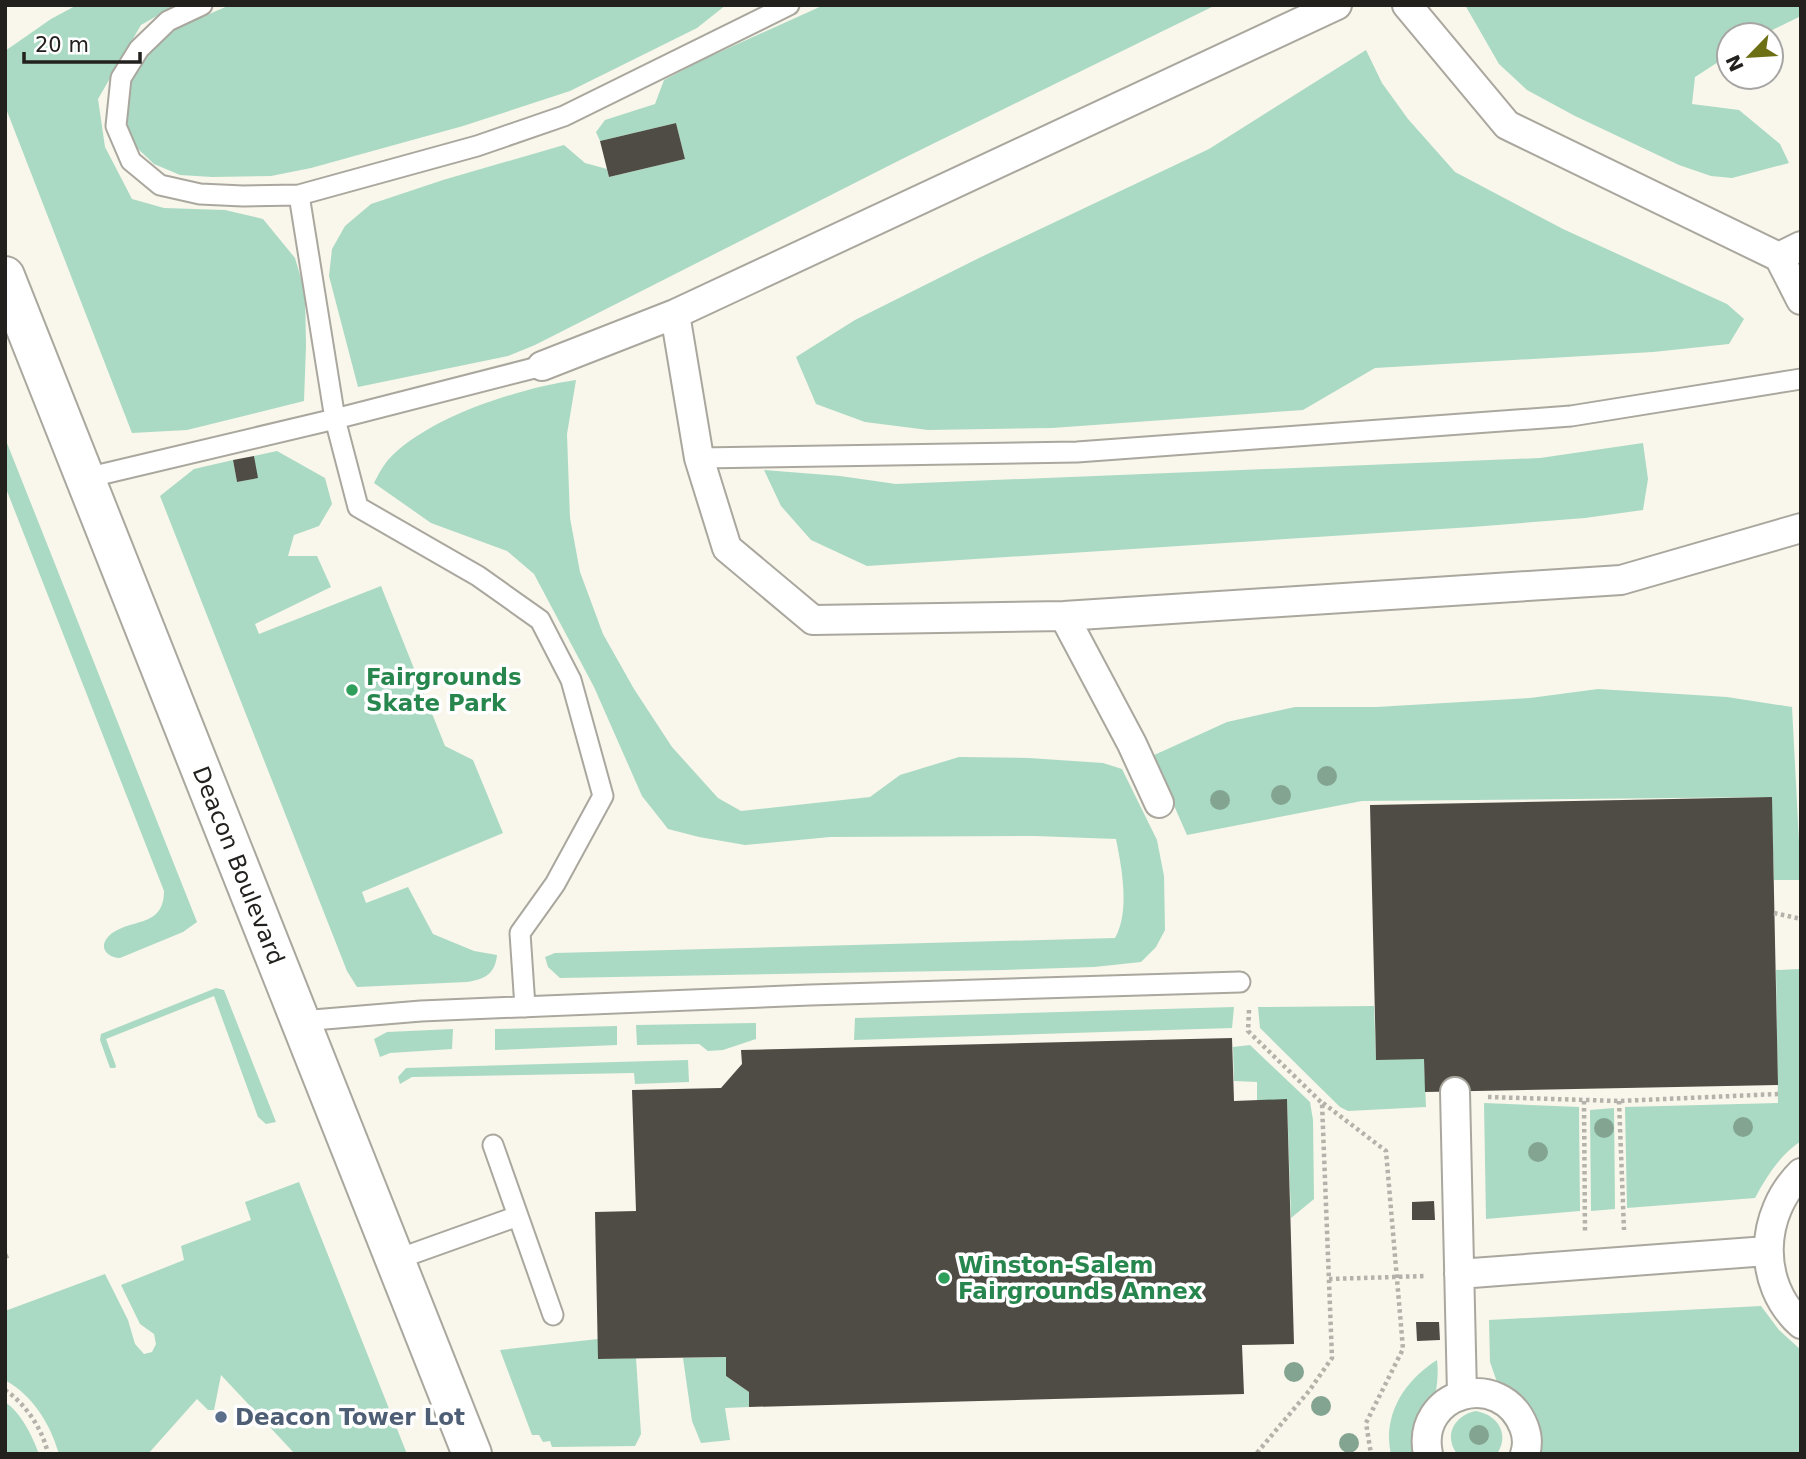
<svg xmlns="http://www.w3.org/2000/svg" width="1806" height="1459" font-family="'DejaVu Sans',sans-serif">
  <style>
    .green { fill: #aadac3 }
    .building { fill: #4e4c44 }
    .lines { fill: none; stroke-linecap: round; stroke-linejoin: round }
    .service-casing { stroke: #aaa79e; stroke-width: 23 }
    .pedestrian-casing { stroke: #aaa79e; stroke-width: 32 }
    .tertiary-casing { stroke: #aaa79e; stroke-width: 42 }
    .path { stroke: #b5b2ab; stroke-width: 4.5; stroke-dasharray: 3.5 3.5; stroke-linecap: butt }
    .service { stroke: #fff; stroke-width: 19 }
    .pedestrian { stroke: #fff; stroke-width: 28 }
    .tertiary { stroke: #fff; stroke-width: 38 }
    .tree { fill: #84a492 }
    .leisure-dot { fill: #2e9e5b; stroke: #fff; stroke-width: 2.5 }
    .service-dot { fill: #5c6f8a; stroke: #fff; stroke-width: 2.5 }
    .labels { text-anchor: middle; stroke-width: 7; stroke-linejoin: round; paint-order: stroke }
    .leisure-label { font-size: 23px; font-weight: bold; fill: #27864d; stroke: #fff; text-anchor: start }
    .street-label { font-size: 23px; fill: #22211e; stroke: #fff }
    .service-label { font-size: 23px; font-weight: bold; fill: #4e5e75; stroke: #fff; text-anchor: start }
  </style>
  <rect width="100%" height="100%" fill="#f9f6ec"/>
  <path class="green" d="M 77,5 L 176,5 L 141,25 L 98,99 L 105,147 L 132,199 L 164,208 L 225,210 L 263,219 L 295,258 L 305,292 L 306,346 L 304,401 L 187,430 L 132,433 L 5,106 L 5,51 L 51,19 Z
    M 230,5 L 726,5 L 697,28 L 570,91 L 463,126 L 311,168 L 271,176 L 212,177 L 180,175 L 154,164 L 135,146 L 128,129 L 127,108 L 130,79 L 149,53 L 177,28 Z
    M 824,5 L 1216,5 L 902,159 L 535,345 L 508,356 L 358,387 L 329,276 L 332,249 L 345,226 L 371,204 L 443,180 L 564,145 L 585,163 L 607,169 L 609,177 L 685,159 L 676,123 L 600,141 L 596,132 L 605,120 L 655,104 L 664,80 L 704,59 Z
    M 1465,5 L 1801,5 L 1801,16 L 1762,35 L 1729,35 L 1729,55 L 1695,77 L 1692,104 L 1739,110 L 1780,144 L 1789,163 L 1732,178 L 1711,176 L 1679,165 L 1575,116 L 1527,90 L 1499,64 Z
    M 1366,50 L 1382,83 L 1408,119 L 1455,172 L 1563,229 L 1727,304 L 1744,319 L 1729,344 L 1653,352 L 1375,368 L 1303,410 L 1052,428 L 928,430 L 865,422 L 816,404 L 796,357 L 855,320 L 979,258 L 1209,149 Z
    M 576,380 L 567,434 L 570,518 L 580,572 L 603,634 L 634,689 L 672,747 L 718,798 L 741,811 L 870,797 L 900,775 L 959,757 L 1029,758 L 1103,763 L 1122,769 L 1157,840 L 1164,876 L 1165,930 L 1156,947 L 1141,962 L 1094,967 L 1004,970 L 560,978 L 548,967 L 545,957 L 555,953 L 1115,938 C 1130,911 1122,869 1116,839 L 1035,836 L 830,837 L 745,845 L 699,837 L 668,829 L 642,796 L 594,687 L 534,574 L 507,551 L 431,523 L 374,483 C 378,475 383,466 388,460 C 427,417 520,388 576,380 Z
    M 5,438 L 197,922 L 183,932 L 120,958 C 108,958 98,948 108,937 C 127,917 164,930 164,891 L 5,486 Z
    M 1643,443 L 1648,479 L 1643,510 L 1585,518 L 1472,527 L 867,566 L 811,540 L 781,506 L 764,470 L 840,476 L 896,484 L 1540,458 Z
    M 277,451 L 325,478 L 332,504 L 319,526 L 294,535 L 288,556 L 317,556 L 331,587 L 255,624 L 259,634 L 381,586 L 445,746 L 473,760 L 503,833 L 362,892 L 366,903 L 408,887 L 433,934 L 474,951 L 497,955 C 495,974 485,979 467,982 L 357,987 L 347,971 L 160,496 L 194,469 L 233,460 L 237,482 L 257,478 L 254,456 Z
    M 1598,689 L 1727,697 L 1792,707 L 1801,880 L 1774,880 L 1771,797 L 1362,801 L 1187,835 L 1152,756 L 1227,722 L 1295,707 L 1376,707 L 1530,698 Z
    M 1801,969 L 1801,1141 C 1780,1155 1767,1176 1755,1198 L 1627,1208 L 1625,1107 L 1778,1103 L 1776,970 Z
    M 216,988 L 224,990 L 276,1122 L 266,1124 L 258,1117 L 214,996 L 106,1039 L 116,1066 L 115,1068 L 110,1068 L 100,1040 L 101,1034 Z
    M 1374,1006 L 1376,1059 L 1424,1059 L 1426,1107 L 1348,1111 L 1340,1107 L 1260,1028 L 1258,1007 Z
    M 1234,1007 L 1232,1028 L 854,1040 L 855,1018 Z
    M 756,1023 L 756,1039 L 723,1050 L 708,1051 L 699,1044 L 637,1045 L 636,1025 Z
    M 617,1026 L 617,1045 L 495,1050 L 495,1029 Z
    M 453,1029 L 452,1049 L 390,1053 L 380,1057 L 374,1039 L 387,1032 Z
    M 1250,1045 L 1310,1102 L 1313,1120 L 1314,1199 L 1291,1218 L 1287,1100 L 1257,1100 L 1257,1082 L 1234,1081 L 1233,1047 Z
    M 688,1060 L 689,1082 L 635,1084 L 634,1073 L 412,1077 L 400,1084 L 398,1077 L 406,1068 Z
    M 1484,1103 L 1579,1107 L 1580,1211 L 1486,1219 Z
    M 1614,1108 L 1615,1209 L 1591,1211 L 1590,1110 Z
    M 299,1182 L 407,1454 L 295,1454 L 221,1375 L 214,1410 L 208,1410 L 197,1399 L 148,1454 L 59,1454 C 50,1423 33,1396 5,1380 L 5,1311 L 105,1274 L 128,1320 L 135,1344 L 144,1354 L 152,1352 L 156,1344 L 154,1334 L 140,1324 L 121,1285 L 184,1260 L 181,1246 L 251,1220 L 245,1202 Z
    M 1761,1306 L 1779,1330 L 1801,1350 L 1801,1454 L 1534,1454 L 1509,1390 L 1497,1382 L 1490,1362 L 1489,1320 Z
    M 598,1339 L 599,1359 L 636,1358 L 641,1434 L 635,1446 L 552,1447 L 550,1441 L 543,1442 L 539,1435 L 532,1435 L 500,1350 Z
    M 726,1357 L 726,1376 L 749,1392 L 749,1407 L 725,1408 L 730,1440 L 701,1443 L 692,1421 L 683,1358 Z
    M 1437,1360 C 1441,1391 1427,1424 1420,1454 L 1391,1454 C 1382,1415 1405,1380 1437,1360 Z
    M 5,1402 C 21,1413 32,1435 39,1454 L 5,1454 Z
    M 1476,1411 C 1498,1415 1510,1434 1497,1454 L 1457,1454 C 1443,1435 1455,1415 1476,1411 Z"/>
  <path class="building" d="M 676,123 L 685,159 L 609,177 L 600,141 Z
    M 254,456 L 258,478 L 237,482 L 233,460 Z
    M 1772,797 L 1778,1085 L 1425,1092 L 1424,1059 L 1376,1060 L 1370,805 Z
    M 1232,1038 L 1234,1101 L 1287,1099 L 1294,1344 L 1242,1345 L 1244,1394 L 749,1407 L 749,1392 L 726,1376 L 726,1357 L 598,1359 L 595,1212 L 636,1211 L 632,1090 L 721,1088 L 742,1064 L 741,1050 Z
    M 1434,1201 L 1435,1220 L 1412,1220 L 1412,1202 Z
    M 1416,1322 L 1439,1322 L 1440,1340 L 1417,1341 Z"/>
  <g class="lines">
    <g class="service-casing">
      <path id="service" d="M 202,5 L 168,21 L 139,49 L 121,78 L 116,126 L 131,161 L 160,185 L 200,194 L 243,196 L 299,195 L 477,146 L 564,116 L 789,5
        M 299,195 L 335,419 L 358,507 L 478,576 L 540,620 L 571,680 L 603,796 L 555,884 L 520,933 L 525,1007
        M 699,458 L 1077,452 L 1571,416 L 1801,379
        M 86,478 L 335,419 L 542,366
        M 301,1021 L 421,1011 L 810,995 L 1240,982
        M 493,1145 L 553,1315
        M 395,1260 L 518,1216"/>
    </g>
    <g class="pedestrian-casing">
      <path id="pedestrian" d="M 1407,5 L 1507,125 L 1779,257 L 1801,300
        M 1779,257 L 1801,246
        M 675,314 L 699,458 L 727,548 L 813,620 L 1064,616 L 1621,580 L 1801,528
        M 542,366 L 675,314 L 1337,5
        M 1064,616 L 1132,744 L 1159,803
        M 1455,1092 L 1462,1394
        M 1801,1173 C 1760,1214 1756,1283 1801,1324
        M 1459,1274 L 1767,1251
        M 1428,1454 C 1415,1392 1501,1368 1524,1427 C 1527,1435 1528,1445 1525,1454"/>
    </g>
    <g class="tertiary-casing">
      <g id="tertiary">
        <path id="s1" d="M 5,276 L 472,1454"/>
      </g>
    </g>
    <path class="path" d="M 1774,913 L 1801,919
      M 1249,1010 L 1248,1031 L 1322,1103 L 1332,1358 L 1309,1391 L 1256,1454
      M 1488,1097 L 1619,1101 L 1778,1094
      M 1584,1101 L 1585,1233
      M 1619,1101 L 1624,1230
      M 1323,1103 L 1386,1151 L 1403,1349 L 1366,1423 L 1371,1454
      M 5,1257 L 10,1255
      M 1329,1279 L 1426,1276
      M 5,1390 C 26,1404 43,1430 48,1454"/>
    <use href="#service" class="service"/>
    <use href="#pedestrian" class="pedestrian"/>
    <use href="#tertiary" class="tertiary"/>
  </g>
  <g class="tree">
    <circle cx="1327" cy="776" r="10"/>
    <circle cx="1281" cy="795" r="10"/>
    <circle cx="1220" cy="800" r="10"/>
    <circle cx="1743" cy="1127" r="10"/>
    <circle cx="1604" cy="1128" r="10"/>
    <circle cx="1538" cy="1152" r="10"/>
    <circle cx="1294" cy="1372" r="10"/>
    <circle cx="1321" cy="1406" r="10"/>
    <circle cx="1479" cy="1435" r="10"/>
    <circle cx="1349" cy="1443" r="10"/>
  </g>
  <g class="leisure-dot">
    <circle cx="352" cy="690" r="7"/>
    <circle cx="944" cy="1278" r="7"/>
  </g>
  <circle class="service-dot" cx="221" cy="1417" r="7"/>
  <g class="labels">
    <g class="leisure-label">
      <text x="366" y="685">Fairgrounds<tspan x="366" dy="26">Skate Park</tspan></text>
      <text x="958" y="1273">Winston-Salem<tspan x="958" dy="26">Fairgrounds Annex</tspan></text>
    </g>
    <g class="street-label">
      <text dy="8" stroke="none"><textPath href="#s1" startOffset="634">Deacon Boulevard</textPath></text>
    </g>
    <g class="service-label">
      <text x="235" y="1425">Deacon Tower Lot</text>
    </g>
  </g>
  <rect width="1806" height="1459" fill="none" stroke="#22211e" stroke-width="14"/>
  <g transform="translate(1750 56) rotate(245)"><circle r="33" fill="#ffffff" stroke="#a7a6a5" stroke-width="2"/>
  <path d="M0-5L12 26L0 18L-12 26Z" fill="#6c6f13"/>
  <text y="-10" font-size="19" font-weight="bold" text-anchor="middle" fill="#22211e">N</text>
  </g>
  <path d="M24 52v10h116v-10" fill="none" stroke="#22211e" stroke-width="3.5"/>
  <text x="35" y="52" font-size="21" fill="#22211e" stroke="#ffffff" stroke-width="5" paint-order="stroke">20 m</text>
</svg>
